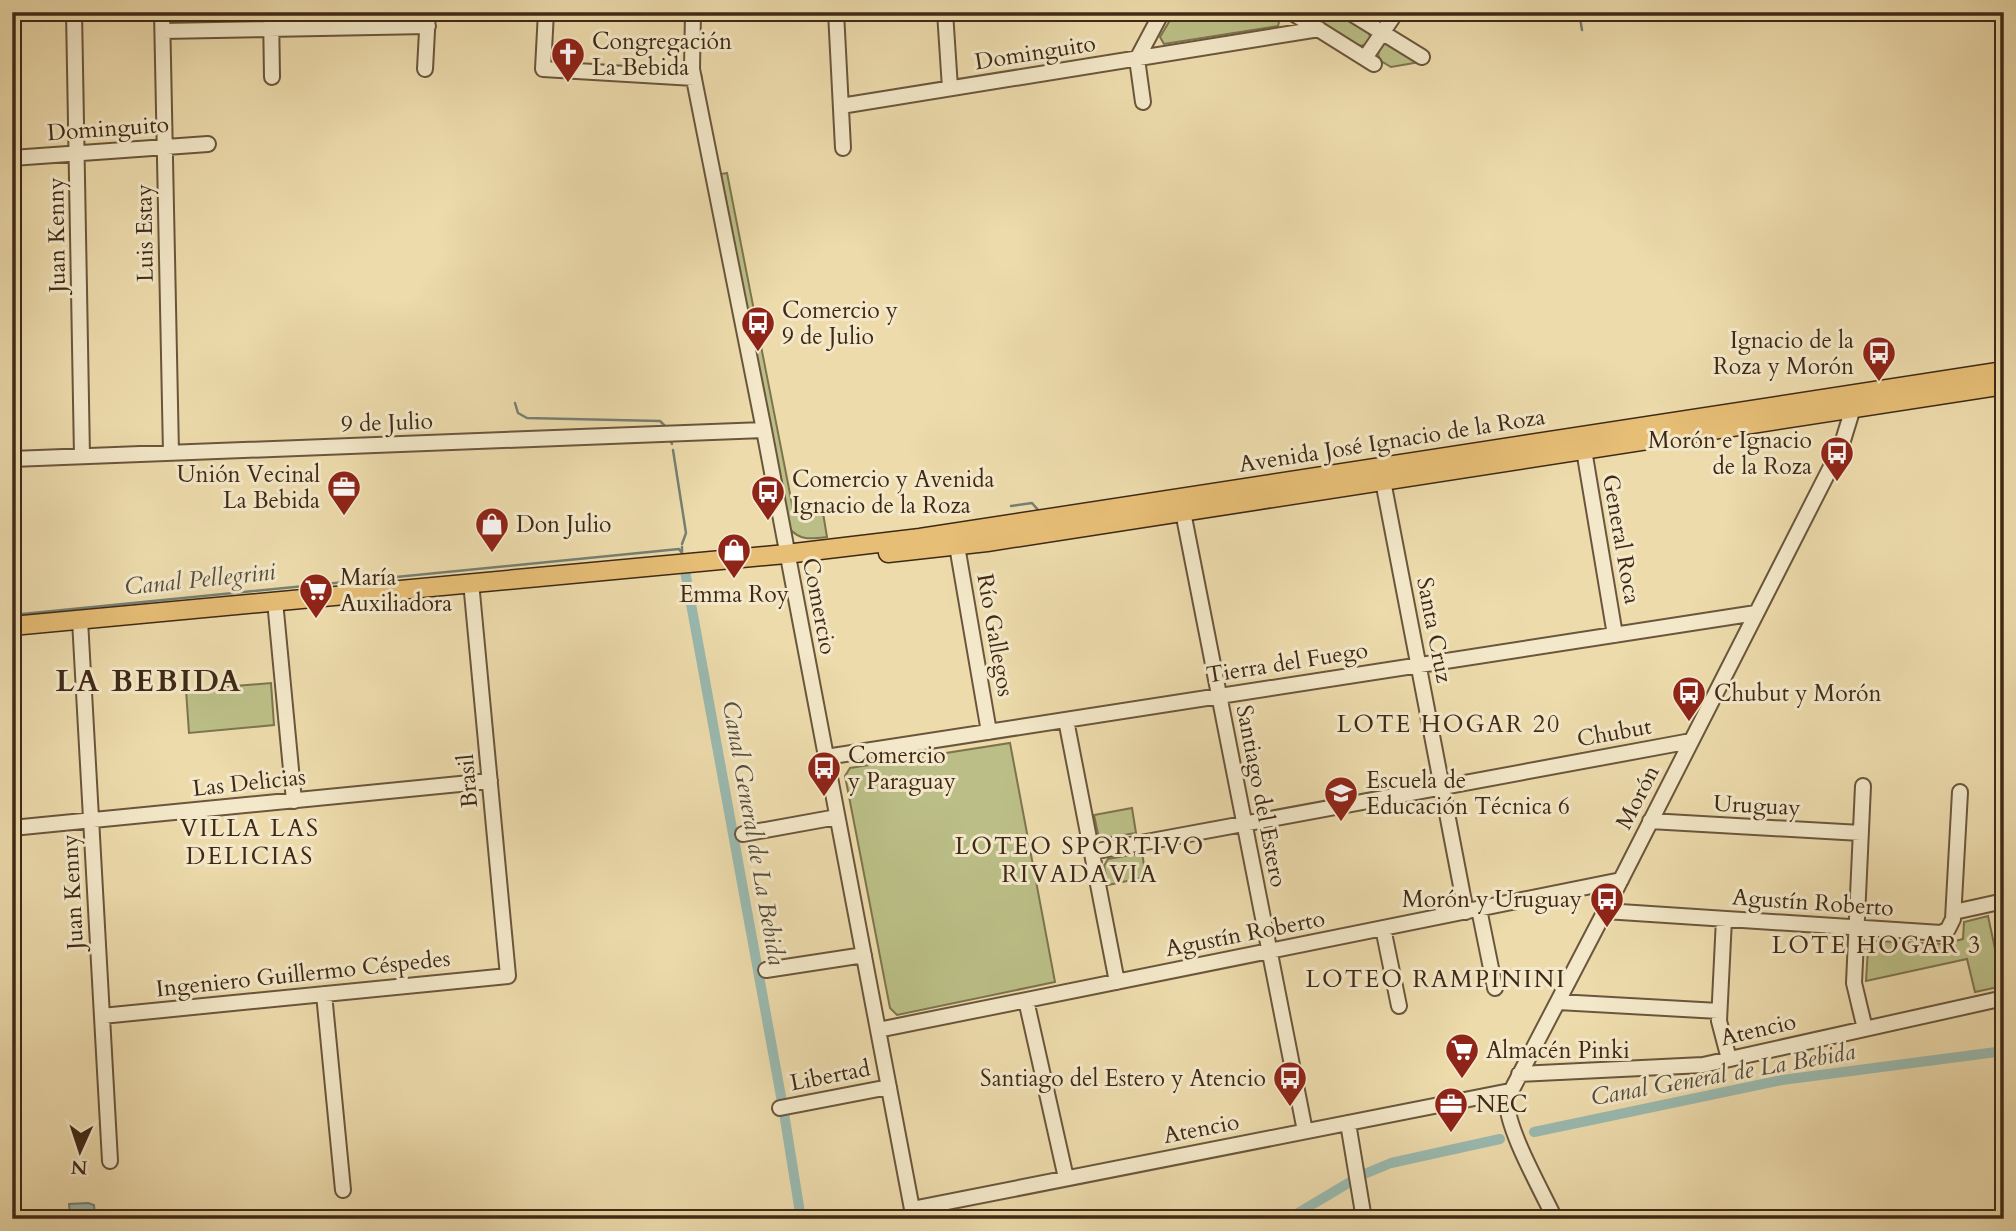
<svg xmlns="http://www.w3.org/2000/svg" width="2016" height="1231" font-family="Cardo,serif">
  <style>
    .green { fill: #bbbf87; stroke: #7d744e; stroke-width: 2 }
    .water { fill: #9abab0; stroke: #768072; stroke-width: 2 }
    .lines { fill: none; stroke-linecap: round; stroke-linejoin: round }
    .stream { stroke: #768072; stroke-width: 2.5 }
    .canal { stroke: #9abab0; stroke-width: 10 }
    .minor-casing { stroke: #6a563c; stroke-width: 18 }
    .major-casing { stroke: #3f2916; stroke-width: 21 }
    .minor { stroke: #f3e8c9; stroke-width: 14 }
    .major { stroke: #e6be76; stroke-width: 18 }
    .labels { text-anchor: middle; stroke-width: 6; stroke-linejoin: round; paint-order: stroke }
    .poi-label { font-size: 23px; fill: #3f2916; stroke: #f3e8c9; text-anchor: start }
    .street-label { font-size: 23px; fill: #3f2916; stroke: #f3e8c9 }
    .water-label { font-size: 24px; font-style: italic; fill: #564d3c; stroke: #f3e8c9 }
    .neighbourhood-label { font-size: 24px; letter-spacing: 2px; fill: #3f2916; stroke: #f3e8c9 }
    .district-label { font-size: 30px; font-weight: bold; letter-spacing: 2px; fill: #3f2916; stroke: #f3e8c9 }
  </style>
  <rect width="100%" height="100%" fill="#eddbac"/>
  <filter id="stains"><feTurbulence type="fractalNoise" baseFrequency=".00286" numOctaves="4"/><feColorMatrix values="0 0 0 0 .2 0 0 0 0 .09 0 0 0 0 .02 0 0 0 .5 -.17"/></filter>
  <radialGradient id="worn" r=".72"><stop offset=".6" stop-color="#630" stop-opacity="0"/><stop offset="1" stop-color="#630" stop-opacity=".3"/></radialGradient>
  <path class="green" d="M 1175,12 L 1271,12 L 1280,18 L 1278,26 L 1164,44 L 1160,37 Z
    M 1303,12 L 1339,12 L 1367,29 L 1371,39 L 1366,45 L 1358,46 Z
    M 1387,43 L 1420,62 L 1391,67 L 1381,61 L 1378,55 L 1381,45 Z
    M 727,173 L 793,509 L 806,516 L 823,513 L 827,537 C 811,539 800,541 789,528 L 721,174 Z
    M 271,683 L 274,725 L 189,733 L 186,690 Z
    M 1010,743 L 1055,982 L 897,1015 L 890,1008 L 845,776 L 850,768 Z
    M 1132,808 L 1136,833 L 1105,838 L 1098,834 L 1094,815 Z
    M 1142,853 L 1146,877 L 1108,885 L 1104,866 L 1108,859 Z
    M 1988,916 L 2003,986 L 1975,992 L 1967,959 L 1866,981 L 1868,948 L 1875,941 L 1944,944 L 1963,939 L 1964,922 Z"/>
  <path class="water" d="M 88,1203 L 94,1205 L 95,1216 L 76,1217 L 70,1214 L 69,1204 Z"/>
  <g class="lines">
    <path class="stream" d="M 1579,12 L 1582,30
      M 515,403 L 518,413 L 527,418 L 660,421 L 667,428
      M 671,442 L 672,444
      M 673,450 L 686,533 L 682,544
      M 1011,506 L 1032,503 L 1039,511
      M 12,615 L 679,549 L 682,553 L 682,547"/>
    <path class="canal" d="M 685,571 L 782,1102
      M 784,1113 L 801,1219
      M 1534,1132 L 1782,1080 L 2004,1051
      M 1362,1175 L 1391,1163 L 1500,1139
      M 1288,1219 L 1350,1182"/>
    <g class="minor-casing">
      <path id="minor" d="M 74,12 L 82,456
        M 162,12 L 171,453
        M 271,12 L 272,77
        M 546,12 L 543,69 L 694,78
        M 693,12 L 692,69 L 764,430 L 912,1209
        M 836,12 L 843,148
        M 945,12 L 950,88
        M 1291,12 L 1374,64
        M 1349,12 L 1422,57
        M 163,31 L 428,26
        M 1365,58 L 1393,17 L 1393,12
        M 425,69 L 428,12
        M 1143,102 L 1137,59 L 1162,12
        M 841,106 L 1319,29
        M 12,158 L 208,144
        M 1584,450 L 1615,635
        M 12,459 L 764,430
        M 1383,481 L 1466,912
        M 1183,512 L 1305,1131
        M 957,546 L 989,732
        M 275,601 L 294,801
        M 80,620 L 110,1161
        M 1066,720 L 1117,982
        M 826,757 L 1756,613
        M 1863,786 L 1854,983 L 1865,1029
        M 1650,821 L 1861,833
        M 12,828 L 490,781
        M 743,834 L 837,817
        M 1092,852 L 1691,741
        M 1479,909 L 1495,988
        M 1605,911 L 1941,933 L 1948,929 L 1953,919 L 1960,792
        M 1954,912 L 2004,901
        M 1724,919 L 1719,1021 L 1729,1059
        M 1383,928 L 1399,1006
        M 766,970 L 864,955
        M 324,994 L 343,1190
        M 1026,1000 L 1066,1178
        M 1558,1002 L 1719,1011
        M 102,1016 L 508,976 L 471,582
        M 878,1030 L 1621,880
        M 1519,1074 L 1703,1065 L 2004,998
        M 780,1108 L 889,1087
        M 1348,1123 L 1364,1219
        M 912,1209 L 1510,1091
        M 1555,1219 C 1542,1191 1505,1127 1507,1099 L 1605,911 L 1841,447 L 1853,408 L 1852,399"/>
    </g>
    <g class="major-casing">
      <path id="major" d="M 888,553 L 987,542 L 2004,385
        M 12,626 L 786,554 L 920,538 L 2004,371"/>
    </g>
    <use href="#minor" class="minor"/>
    <use href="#major" class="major"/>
  </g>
  <defs>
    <g id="church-pin" transform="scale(1.75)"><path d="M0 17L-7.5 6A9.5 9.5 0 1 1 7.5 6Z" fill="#8f2418" stroke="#f3e8c9"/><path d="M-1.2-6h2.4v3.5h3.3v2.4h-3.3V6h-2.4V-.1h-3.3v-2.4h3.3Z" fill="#fff"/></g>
    <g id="bus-pin" transform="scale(1.75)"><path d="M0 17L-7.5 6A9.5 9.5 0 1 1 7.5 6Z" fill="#8f2418" stroke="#f3e8c9"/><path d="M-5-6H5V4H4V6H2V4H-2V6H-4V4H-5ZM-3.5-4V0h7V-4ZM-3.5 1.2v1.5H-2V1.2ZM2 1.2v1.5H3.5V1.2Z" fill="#fff"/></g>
    <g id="office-pin" transform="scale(1.75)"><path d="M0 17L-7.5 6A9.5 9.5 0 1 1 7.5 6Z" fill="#8f2418" stroke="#f3e8c9"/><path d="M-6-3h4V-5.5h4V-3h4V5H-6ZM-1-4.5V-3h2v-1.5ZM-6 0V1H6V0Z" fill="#fff"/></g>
    <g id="shop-pin" transform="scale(1.75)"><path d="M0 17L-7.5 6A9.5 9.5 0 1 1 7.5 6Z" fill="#8f2418" stroke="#f3e8c9"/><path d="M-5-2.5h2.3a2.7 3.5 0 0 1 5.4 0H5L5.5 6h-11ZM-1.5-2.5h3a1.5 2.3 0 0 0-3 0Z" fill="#fff"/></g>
    <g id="supermarket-pin" transform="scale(1.75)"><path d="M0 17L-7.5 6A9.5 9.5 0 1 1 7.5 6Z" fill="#8f2418" stroke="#f3e8c9"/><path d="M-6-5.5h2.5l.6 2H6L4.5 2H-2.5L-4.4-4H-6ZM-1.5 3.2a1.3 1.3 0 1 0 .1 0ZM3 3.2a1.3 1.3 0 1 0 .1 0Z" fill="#fff"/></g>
    <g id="school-pin" transform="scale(1.75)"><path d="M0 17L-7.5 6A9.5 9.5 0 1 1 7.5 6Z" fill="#8f2418" stroke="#f3e8c9"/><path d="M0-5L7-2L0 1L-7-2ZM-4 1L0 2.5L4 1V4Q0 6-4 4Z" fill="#fff"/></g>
  </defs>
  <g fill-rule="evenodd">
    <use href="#church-pin" x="568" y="54"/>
    <use href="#bus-pin" x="758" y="323"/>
    <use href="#bus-pin" x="1879" y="353"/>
    <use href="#bus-pin" x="1837" y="453"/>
    <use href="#office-pin" x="344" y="487"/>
    <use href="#bus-pin" x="768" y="492"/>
    <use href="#shop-pin" x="492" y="524"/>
    <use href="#shop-pin" x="734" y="550"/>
    <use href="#supermarket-pin" x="316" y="590"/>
    <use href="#bus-pin" x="1689" y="693"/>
    <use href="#bus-pin" x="824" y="768"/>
    <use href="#school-pin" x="1341" y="793"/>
    <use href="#bus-pin" x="1607" y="899"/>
    <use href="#supermarket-pin" x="1462" y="1050"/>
    <use href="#bus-pin" x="1290" y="1078"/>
    <use href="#office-pin" x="1451" y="1104"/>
  </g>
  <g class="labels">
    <g class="poi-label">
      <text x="592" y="49">Congregación<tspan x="592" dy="26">La Bebida</tspan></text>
      <text x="782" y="318">Comercio y<tspan x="782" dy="26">9 de Julio</tspan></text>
      <text x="1854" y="348" text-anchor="end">Ignacio de la<tspan x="1854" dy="26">Roza y Morón</tspan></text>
      <text x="1812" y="448" text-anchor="end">Morón e Ignacio<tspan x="1812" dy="26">de la Roza</tspan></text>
      <text x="320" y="482" text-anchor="end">Unión Vecinal<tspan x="320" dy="26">La Bebida</tspan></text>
      <text x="792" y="487">Comercio y Avenida<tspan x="792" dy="26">Ignacio de la Roza</tspan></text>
      <text x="516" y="532">Don Julio</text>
      <text x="340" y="585">María<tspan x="340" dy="26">Auxiliadora</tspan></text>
      <text x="734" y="602" text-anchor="middle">Emma Roy</text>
      <text x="1714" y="701">Chubut y Morón</text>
      <text x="848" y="763">Comercio<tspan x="848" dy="26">y Paraguay</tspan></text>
      <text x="1366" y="788">Escuela de<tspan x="1366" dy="26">Educación Técnica 6</tspan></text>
      <text x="1582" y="907" text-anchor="end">Morón y Uruguay</text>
      <text x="1486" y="1058">Almacén Pinki</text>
      <text x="1266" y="1086" text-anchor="end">Santiago del Estero y Atencio</text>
      <text x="1476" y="1112">NEC</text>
    </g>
    <g class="street-label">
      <text transform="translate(1035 52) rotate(-9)" y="8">Dominguito</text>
      <text transform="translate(108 128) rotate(-4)" y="8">Dominguito</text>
      <text transform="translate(144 233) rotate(-91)" y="8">Luis Estay</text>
      <text transform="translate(56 235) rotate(-91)" y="8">Juan Kenny</text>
      <text transform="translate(387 422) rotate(-2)" y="8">9 de Julio</text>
      <text transform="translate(1392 440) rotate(-9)" y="8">Avenida José Ignacio de la Roza</text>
      <text transform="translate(1622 539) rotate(80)" y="8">General Roca</text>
      <text transform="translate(820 606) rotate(79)" y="8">Comercio</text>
      <text transform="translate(1435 630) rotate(79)" y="8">Santa Cruz</text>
      <text transform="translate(996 635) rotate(80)" y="8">Río Gallegos</text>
      <text transform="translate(1287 662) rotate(-9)" y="8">Tierra del Fuego</text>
      <text transform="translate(1614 732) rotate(-10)" y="8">Chubut</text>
      <text transform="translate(467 781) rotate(-95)" y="8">Brasil</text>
      <text transform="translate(249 782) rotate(-6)" y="8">Las Delicias</text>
      <text transform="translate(1262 796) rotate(79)" y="8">Santiago del Estero</text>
      <text transform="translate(1637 797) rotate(-63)" y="8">Morón</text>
      <text transform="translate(1757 805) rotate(3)" y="8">Uruguay</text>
      <text transform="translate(72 892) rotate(-93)" y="8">Juan Kenny</text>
      <text transform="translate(1813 902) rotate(4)" y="8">Agustín Roberto</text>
      <text transform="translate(1245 933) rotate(-11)" y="8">Agustín Roberto</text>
      <text transform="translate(303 973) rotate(-6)" y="8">Ingeniero Guillermo Céspedes</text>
      <text transform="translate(1758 1029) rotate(-13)" y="8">Atencio</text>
      <text transform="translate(830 1075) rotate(-11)" y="8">Libertad</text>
      <text transform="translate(1201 1128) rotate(-11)" y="8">Atencio</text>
    </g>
    <g class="water-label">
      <text transform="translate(200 579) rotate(-6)" y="8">Canal Pellegrini</text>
      <text transform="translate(754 833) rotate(80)" y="8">Canal General de La Bebida</text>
      <text transform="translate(1723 1074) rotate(-10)" y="8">Canal General de La Bebida</text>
    </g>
    <g class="neighbourhood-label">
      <text x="1449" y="732">LOTE HOGAR 20</text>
      <text x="250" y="836">VILLA LAS<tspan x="250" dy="28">DELICIAS</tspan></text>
      <text x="1080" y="854">LOTEO SPORTIVO<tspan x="1080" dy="28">RIVADAVIA</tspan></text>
      <text x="1877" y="953">LOTE HOGAR 3</text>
      <text x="1436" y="987">LOTEO RAMPININI</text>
    </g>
    <g class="district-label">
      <text x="149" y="691">LA BEBIDA</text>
    </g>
  </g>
  <rect width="2016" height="1231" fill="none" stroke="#eddbac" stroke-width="42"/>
  <rect x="14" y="14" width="1988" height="1203" fill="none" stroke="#3f2916" stroke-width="3.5"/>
  <rect x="21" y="21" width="1974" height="1189" fill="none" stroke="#3f2916" stroke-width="2"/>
  <g transform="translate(80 1151) rotate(183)" stroke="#f3e8c9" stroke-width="5" paint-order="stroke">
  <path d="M0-5L12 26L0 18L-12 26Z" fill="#3f2916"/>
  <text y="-10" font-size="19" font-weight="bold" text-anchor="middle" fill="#3f2916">N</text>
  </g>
  <rect width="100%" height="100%" filter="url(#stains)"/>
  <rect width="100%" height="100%" fill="url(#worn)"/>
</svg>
